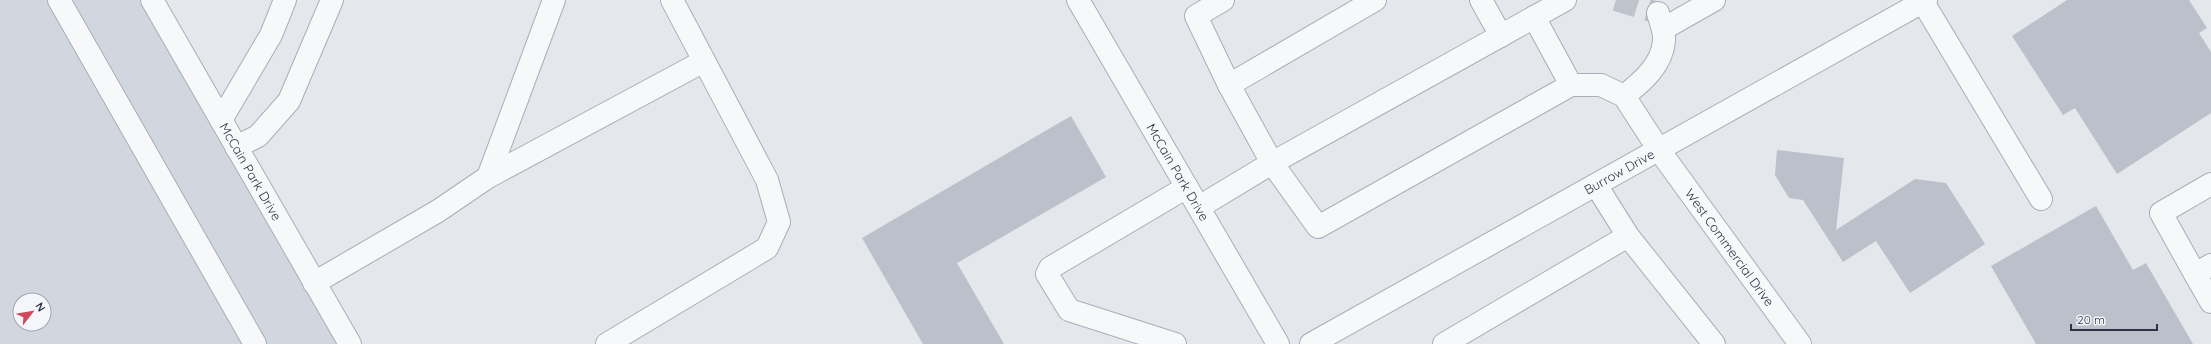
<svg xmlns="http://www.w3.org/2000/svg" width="2211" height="344" font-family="Quicksand,sans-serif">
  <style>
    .built { fill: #d2d6de; fill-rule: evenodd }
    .building { fill: #bbc0ca }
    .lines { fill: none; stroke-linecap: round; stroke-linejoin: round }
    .minor-tunnel { stroke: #bfc3cb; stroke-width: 22; stroke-dasharray: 22 11; stroke-linecap: butt }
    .minor-casing { stroke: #a9aeb7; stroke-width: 24 }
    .minor { stroke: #f7f8fa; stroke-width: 22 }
    .labels { text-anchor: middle; stroke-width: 3; stroke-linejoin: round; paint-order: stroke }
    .street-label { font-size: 13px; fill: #2b3445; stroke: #f4f6f9 }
  </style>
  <rect width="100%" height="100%" fill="#e4e7ec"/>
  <path class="built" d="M 0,0 L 152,0 L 350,344 L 0,344 ZM 20,300 L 44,300 L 44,324 L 20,324 Z"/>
  <path class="building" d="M 2067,0 L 2189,0 L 2207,28 L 2199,33 L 2211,52 L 2211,113 L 2117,174 L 2075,108 L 2063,115 L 2012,36 Z
    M 1071,116 L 1106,177 L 957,263 L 1004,344 L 923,344 L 862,238 Z
    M 1777,150 L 1844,158 L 1836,230 L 1915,179 L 1946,183 L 1985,244 L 1910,293 L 1876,241 L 1843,262 L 1803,200 L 1789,198 L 1775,175 Z
    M 2096,206 L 2133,270 L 2146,263 L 2193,344 L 2036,344 L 1991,266 Z"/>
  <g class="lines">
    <path class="minor-tunnel" d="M 1616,0 L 1658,13"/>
    <g class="minor-casing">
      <g id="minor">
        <path d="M 59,0 L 255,344"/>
        <path id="s1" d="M 152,0 L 350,344"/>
        <path id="s2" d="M 1078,0 L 1278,344"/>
        <path id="s3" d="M 1223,0 L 1196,16 L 1229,85 L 1272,163 L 1318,227 L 1571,85 L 1601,85 L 1624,96 L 1659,150 L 1800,344"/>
        <path d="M 1481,0 L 1501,36"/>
        <path d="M 1923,2 L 2041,199"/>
        <path d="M 1534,17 L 1571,85"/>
        <path d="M 1663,29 L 1714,0"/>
        <path d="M 1229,85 L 1375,0"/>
        <path d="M 1624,96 C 1642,82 1662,65 1664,41 C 1665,32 1660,21 1658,13"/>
        <path d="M 221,120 L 271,35 L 285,0"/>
        <path d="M 236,147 L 258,136 L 289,101 L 332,0"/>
        <path d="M 488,177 L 704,61"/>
        <path d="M 1596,185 L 1628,236"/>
        <path d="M 1199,207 L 1272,163 L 1565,0"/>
        <path d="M 2211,265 L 2195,274 L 2211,302"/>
        <path d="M 2195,274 L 2161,213 L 2211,184"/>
        <path d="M 314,283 L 438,211 L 488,177 L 554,0"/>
        <path d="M 607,344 L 767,248 L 779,222 L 767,180 L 672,0"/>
        <path d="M 1175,344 L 1069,310 L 1047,274 L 1050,268 L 1187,187"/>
        <path id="s4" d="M 1311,344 L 1926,0"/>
        <path d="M 1444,344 L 1628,236 L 1714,344"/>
      </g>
    </g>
    <use href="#minor" class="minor"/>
  </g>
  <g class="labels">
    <g class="street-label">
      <text dy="5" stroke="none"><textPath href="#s1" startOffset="198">McCain Park Drive</textPath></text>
      <text dy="5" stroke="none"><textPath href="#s2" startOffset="199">McCain Park Drive</textPath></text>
      <text dy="5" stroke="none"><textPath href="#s4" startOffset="353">Burrow Drive</textPath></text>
      <text dy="5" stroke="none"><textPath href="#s3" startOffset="806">West Commercial Drive</textPath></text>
    </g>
  </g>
  <g transform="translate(32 312) rotate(59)"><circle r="19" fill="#f4f6f9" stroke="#a4a8b1"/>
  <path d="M0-3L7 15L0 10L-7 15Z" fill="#d1495b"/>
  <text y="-6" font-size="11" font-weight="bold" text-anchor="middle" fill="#2b3445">N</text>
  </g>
  <path d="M2071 324v6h86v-6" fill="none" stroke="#2b3445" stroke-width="2"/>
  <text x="2077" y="324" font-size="12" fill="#2b3445" stroke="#f4f6f9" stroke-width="3" paint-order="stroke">20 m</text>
</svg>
